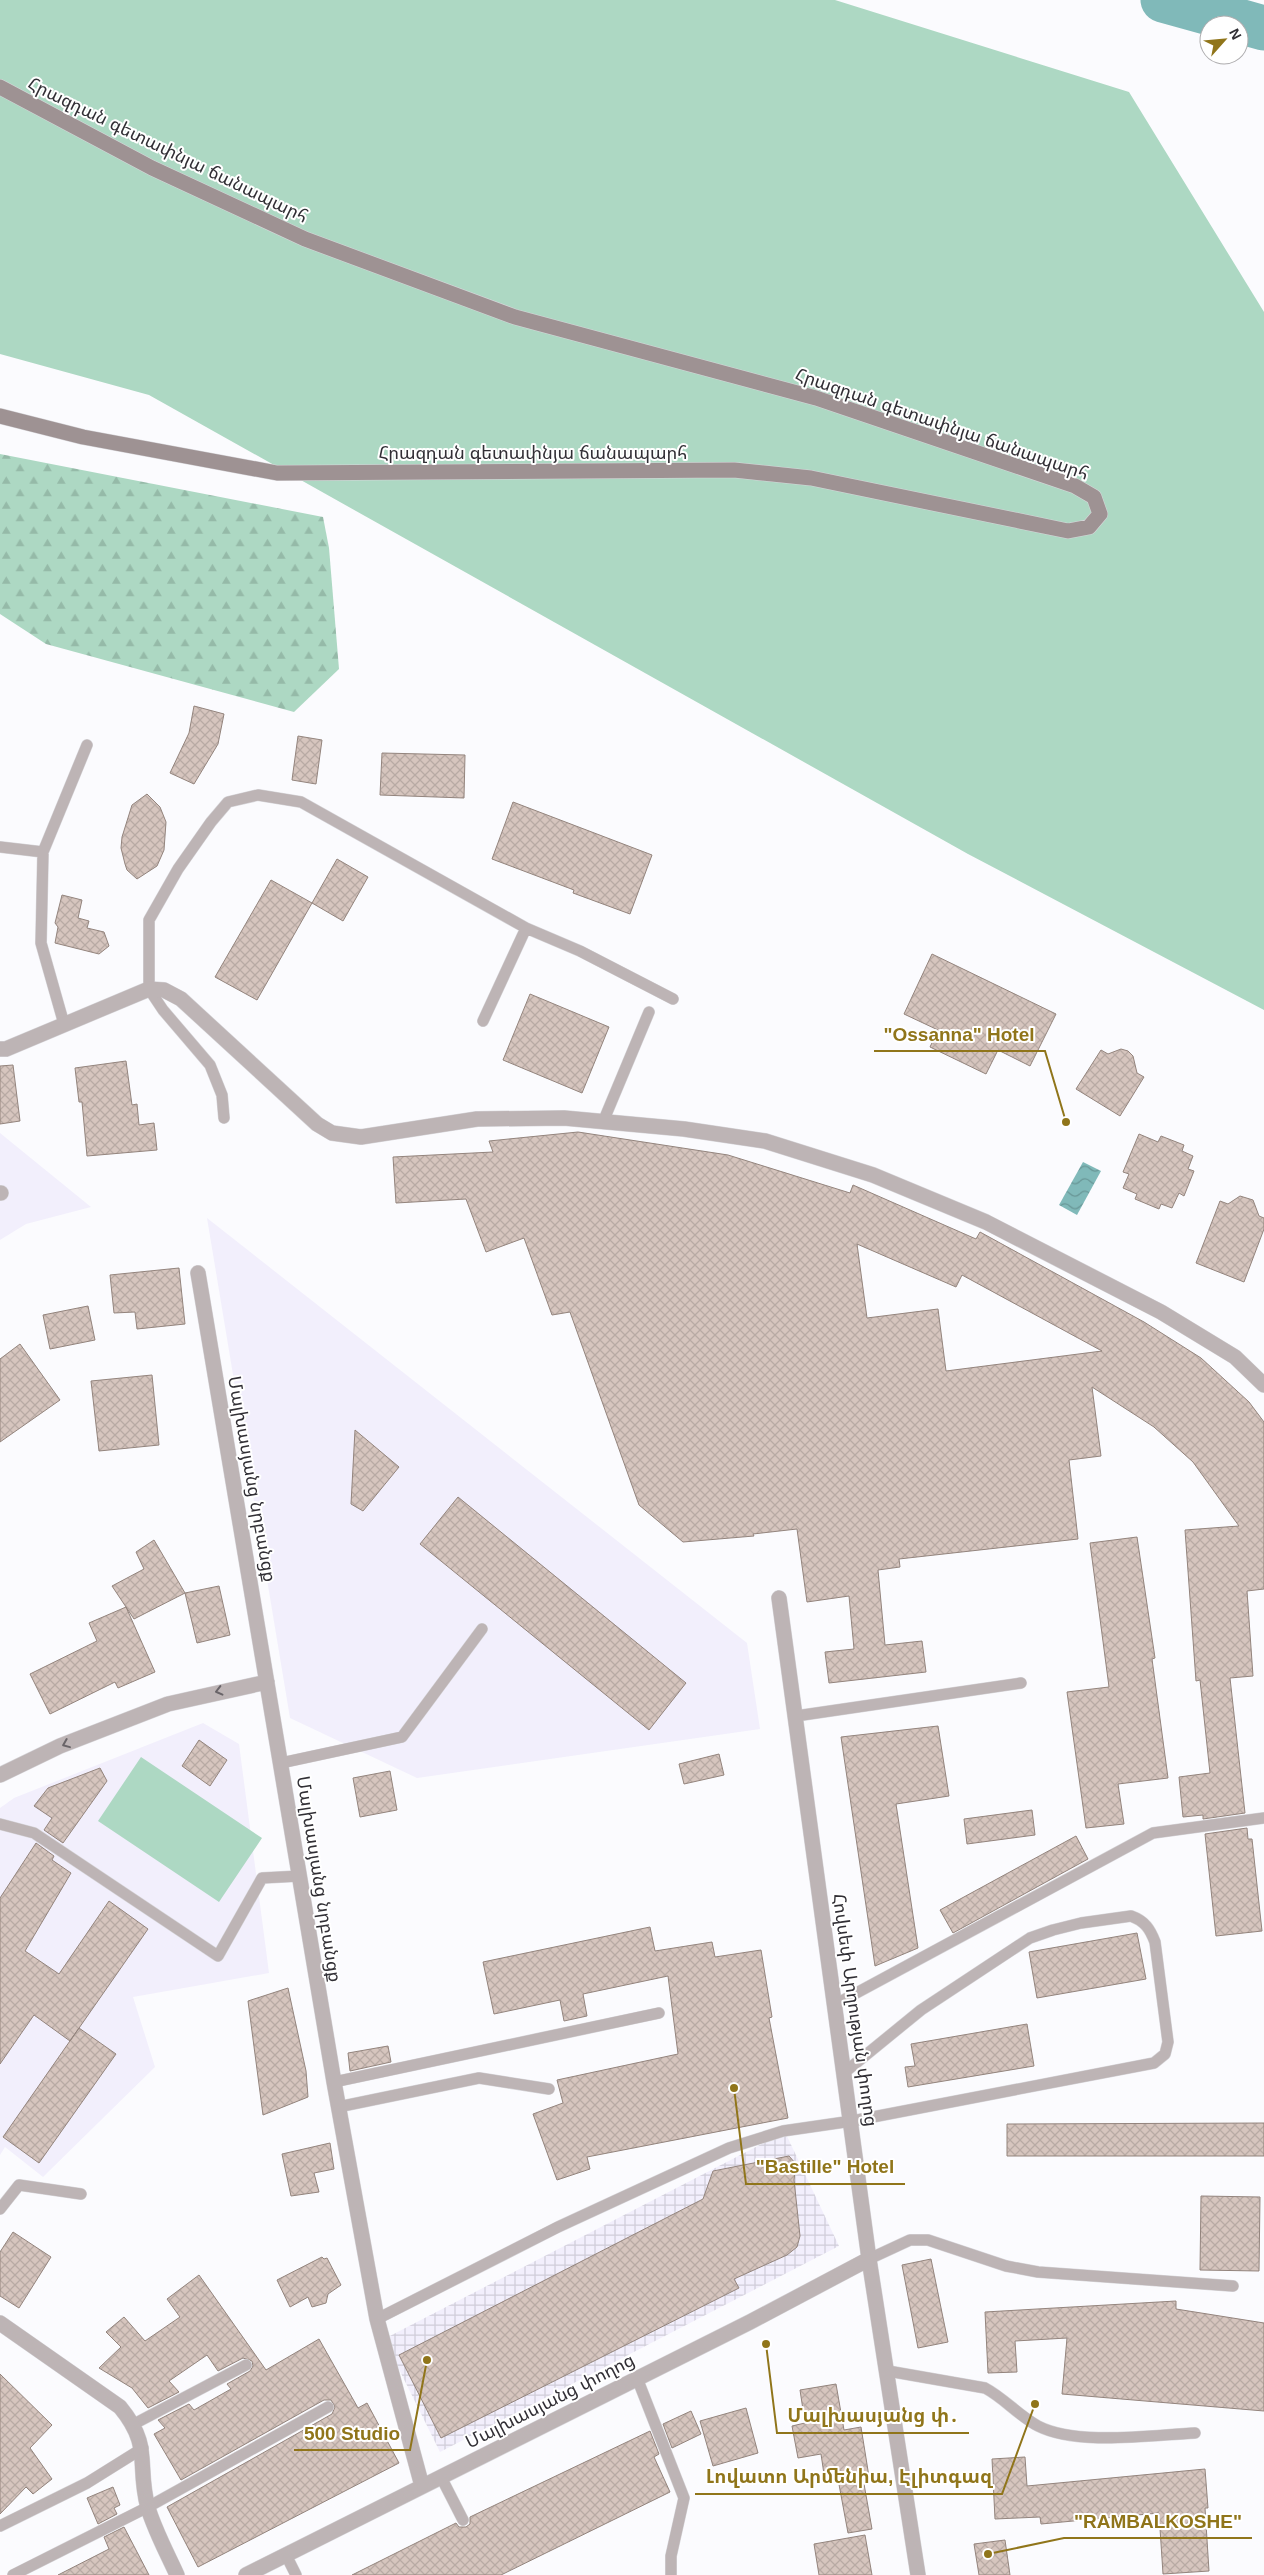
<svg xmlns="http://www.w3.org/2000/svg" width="1264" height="2575" font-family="Arial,'Noto Sans Armenian',sans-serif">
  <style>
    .industrial { fill: url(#industrial-grid) }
    .built { fill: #f2effc }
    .green { fill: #add8c3 }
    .forest { fill: url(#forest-firs) }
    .water { fill: url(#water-waves) }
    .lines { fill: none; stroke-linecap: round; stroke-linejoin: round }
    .river { stroke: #80b9b9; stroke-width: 45 }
    .building { fill: url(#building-cross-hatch); stroke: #93847d; fill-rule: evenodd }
    .lane-casing { stroke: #d7d6da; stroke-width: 12 }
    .street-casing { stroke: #d7d6da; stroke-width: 16 }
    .secondary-casing { stroke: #d7d6da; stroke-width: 16 }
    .lane { stroke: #bdb4b5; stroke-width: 11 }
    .street { stroke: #bdb4b5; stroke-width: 15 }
    .secondary { stroke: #9e9293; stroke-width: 15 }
    .oneway { stroke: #696468 }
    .labels { text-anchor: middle; stroke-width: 4; stroke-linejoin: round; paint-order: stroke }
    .street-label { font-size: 18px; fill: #312f35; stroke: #fff }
    .leader { fill: none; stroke: #90751a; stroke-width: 2 }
    .callout-dot { fill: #90751a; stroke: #fff; stroke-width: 2 }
    .callout-label { font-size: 19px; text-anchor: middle; font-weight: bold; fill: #90751a; stroke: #fff; stroke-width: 4; stroke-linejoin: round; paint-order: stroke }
  </style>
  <defs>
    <pattern id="industrial-grid" width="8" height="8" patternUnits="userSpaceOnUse" patternTransform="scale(1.25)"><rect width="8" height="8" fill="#f2effc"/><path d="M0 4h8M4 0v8" fill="none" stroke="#d0cdd9"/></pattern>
    <pattern id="forest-firs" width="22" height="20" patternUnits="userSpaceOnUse" patternTransform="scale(1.25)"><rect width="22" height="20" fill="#add8c3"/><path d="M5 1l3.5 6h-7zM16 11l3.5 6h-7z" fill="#95baa8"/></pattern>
    <pattern id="water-waves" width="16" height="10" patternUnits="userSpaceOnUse" patternTransform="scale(1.25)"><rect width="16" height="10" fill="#80b9b9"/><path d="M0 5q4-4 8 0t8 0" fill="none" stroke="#699797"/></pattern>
    <pattern id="building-cross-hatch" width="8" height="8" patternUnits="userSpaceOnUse" patternTransform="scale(1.25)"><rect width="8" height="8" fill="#d6c5be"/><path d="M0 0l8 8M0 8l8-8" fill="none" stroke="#b8aaa4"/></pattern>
  </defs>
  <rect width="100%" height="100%" fill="#fbfbfe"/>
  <path class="industrial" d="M 785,2132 L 839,2246 L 440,2452 L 384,2339 Z"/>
  <path class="built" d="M 0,1133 L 91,1207 L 26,1224 L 0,1240 Z
    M 207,1218 L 747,1643 L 760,1729 L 417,1778 L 290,1718 Z
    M 203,1723 L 239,1744 L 269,1973 L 133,1997 L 155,2067 L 43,2177 L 5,2147 L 0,2155 L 0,1808 L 14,1798 Z"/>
  <path class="green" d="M 0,0 L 835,0 L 1129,92 L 1264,312 L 1264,1010 L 968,854 L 149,395 L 0,354 Z
    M 141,1757 L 262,1838 L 219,1902 L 98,1821 Z"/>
  <path class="forest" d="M 0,454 L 323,517 L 329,548 L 339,669 L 294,712 L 46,644 L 0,614 Z"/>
  <path class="water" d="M 1083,1162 L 1101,1171 L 1077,1215 L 1059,1205 Z"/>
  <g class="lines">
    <path class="river" d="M 1163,0 L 1264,28"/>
  </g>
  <path class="building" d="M 194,706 L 224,714 L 218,744 L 194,784 L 170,773 L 189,733 Z
    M 298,736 L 322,740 L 316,784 L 292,780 Z
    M 382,753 L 465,755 L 464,798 L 380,795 Z
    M 147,794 L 160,807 L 166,822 L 164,850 L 157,866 L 137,879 L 127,870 L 125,864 L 121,848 L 122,837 L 132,805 Z
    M 513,802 L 652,855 L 630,914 L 573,893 L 574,890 L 492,859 Z
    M 337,859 L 368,877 L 343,921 L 312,903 Z
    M 271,880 L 312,903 L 257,1000 L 215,977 Z
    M 62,895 L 82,900 L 78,918 L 89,921 L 87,928 L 104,932 L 109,946 L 99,954 L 55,943 L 58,927 L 55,923 Z
    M 932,954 L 1056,1014 L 1030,1066 L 998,1050 L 986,1074 L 930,1047 L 938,1030 L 904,1014 Z
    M 530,994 L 609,1027 L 582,1093 L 503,1060 Z
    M 1121,1049 L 1128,1051 L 1133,1056 L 1137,1073 L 1144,1077 L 1120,1116 L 1076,1089 L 1101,1050 L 1108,1054 Z
    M 126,1061 L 132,1105 L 137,1104 L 139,1125 L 154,1123 L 157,1150 L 87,1156 L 82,1102 L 79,1102 L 75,1068 Z
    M 13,1065 L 20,1121 L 0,1124 L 0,1066 Z
    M 578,1132 L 728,1155 L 850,1193 L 853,1185 L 976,1239 L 980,1232 L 1144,1322 L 1201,1358 L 1249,1402 L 1264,1422 L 1264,1589 L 1247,1591 L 1253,1676 L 1230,1678 L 1245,1813 L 1203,1819 L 1203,1815 L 1183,1817 L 1179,1777 L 1210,1773 L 1200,1680 L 1196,1681 L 1185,1530 L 1239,1526 L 1193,1462 L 1154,1427 L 1092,1387 L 1101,1456 L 1069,1460 L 1078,1539 L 899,1559 L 900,1567 L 878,1570 L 885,1645 L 922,1641 L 926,1672 L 829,1683 L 825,1652 L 854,1649 L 849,1596 L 807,1602 L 797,1529 L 753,1534 L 754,1536 L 683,1542 L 639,1505 L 570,1312 L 552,1315 L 524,1238 L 486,1252 L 466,1199 L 396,1203 L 393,1157 L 493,1152 L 489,1141 ZM 857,1244 L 956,1287 L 962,1275 L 1102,1351 L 946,1371 L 938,1309 L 867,1318 Z
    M 1139,1134 L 1158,1142 L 1161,1136 L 1184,1145 L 1182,1151 L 1193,1156 L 1188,1169 L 1194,1171 L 1184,1196 L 1179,1193 L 1172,1208 L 1161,1204 L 1159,1209 L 1135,1199 L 1137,1194 L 1123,1188 L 1129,1174 L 1123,1172 Z
    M 1240,1196 L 1253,1200 L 1259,1216 L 1264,1218 L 1264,1229 L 1244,1282 L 1196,1263 L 1220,1201 L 1228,1204 Z
    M 179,1268 L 185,1324 L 137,1329 L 135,1312 L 114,1313 L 110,1275 Z
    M 88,1306 L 95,1340 L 50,1349 L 43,1315 Z
    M 20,1344 L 60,1400 L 0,1442 L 0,1359 Z
    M 152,1375 L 159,1445 L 99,1451 L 91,1381 Z
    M 355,1430 L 399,1467 L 363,1511 L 351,1504 Z
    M 458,1497 L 686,1683 L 649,1730 L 420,1544 Z
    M 1137,1537 L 1155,1658 L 1152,1659 L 1168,1778 L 1118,1784 L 1124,1824 L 1086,1828 L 1067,1692 L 1109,1687 L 1090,1543 Z
    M 154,1540 L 185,1593 L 134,1619 L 112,1586 L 144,1569 L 136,1552 Z
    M 219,1586 L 230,1635 L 197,1643 L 185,1593 Z
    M 126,1607 L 155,1672 L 118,1688 L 115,1682 L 50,1714 L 30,1674 L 97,1641 L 89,1623 Z
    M 938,1726 L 949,1796 L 896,1804 L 918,1948 L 875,1966 L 841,1737 Z
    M 199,1740 L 227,1760 L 210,1786 L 182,1766 Z
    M 719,1754 L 724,1775 L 684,1784 L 679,1764 Z
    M 100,1768 L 107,1781 L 63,1843 L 44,1830 L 52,1818 L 34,1806 L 48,1788 Z
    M 390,1771 L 397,1810 L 360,1817 L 353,1778 Z
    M 1032,1810 L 1035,1835 L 967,1844 L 964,1819 Z
    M 1247,1828 L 1248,1839 L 1252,1839 L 1262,1931 L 1216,1936 L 1205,1834 Z
    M 1076,1836 L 1088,1859 L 953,1933 L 940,1910 Z
    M 36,1843 L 54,1856 L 52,1860 L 71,1873 L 25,1951 L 59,1974 L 109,1901 L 148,1929 L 70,2041 L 34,2015 L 0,2064 L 0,1898 Z
    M 650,1927 L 655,1951 L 712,1942 L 715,1957 L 761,1950 L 772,2017 L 769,2018 L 788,2118 L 587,2157 L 590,2169 L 557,2180 L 533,2114 L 563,2103 L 557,2080 L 678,2054 L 668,1976 L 583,1994 L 587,2016 L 564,2021 L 560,2000 L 494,2014 L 483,1962 Z
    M 1137,1933 L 1146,1979 L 1037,1998 L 1029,1952 Z
    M 288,1988 L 306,2071 L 308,2097 L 263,2115 L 248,2001 Z
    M 1027,2024 L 1034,2066 L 908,2087 L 905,2067 L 915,2066 L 911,2044 Z
    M 79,2028 L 116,2054 L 39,2163 L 3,2137 Z
    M 388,2046 L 391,2062 L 350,2071 L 348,2053 Z
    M 1264,2123 L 1264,2156 L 1007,2156 L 1007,2124 Z
    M 330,2143 L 334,2169 L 314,2173 L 319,2192 L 291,2196 L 282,2154 Z
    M 789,2156 L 796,2164 L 794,2180 L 800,2236 L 797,2247 L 787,2255 L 734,2279 L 739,2288 L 441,2438 L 399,2355 L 703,2199 L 713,2171 Z
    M 1201,2196 L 1260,2197 L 1259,2271 L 1200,2270 Z
    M 13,2232 L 51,2257 L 19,2308 L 0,2296 L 0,2252 Z
    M 322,2257 L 324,2259 L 327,2258 L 341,2285 L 328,2294 L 326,2303 L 312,2307 L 308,2297 L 290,2307 L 277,2280 Z
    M 931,2259 L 948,2342 L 918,2348 L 902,2265 Z
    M 199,2275 L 266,2370 L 319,2339 L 358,2408 L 367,2403 L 399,2463 L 198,2567 L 167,2507 L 332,2414 L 335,2407 L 331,2400 L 324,2400 L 181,2480 L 154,2434 L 165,2428 L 158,2420 L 189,2404 L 194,2410 L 231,2389 L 227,2384 L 250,2371 L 253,2366 L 252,2361 L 243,2358 L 218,2371 L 207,2355 L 169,2381 L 179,2392 L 148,2408 L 132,2388 L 99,2368 L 121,2347 L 106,2332 L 124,2317 L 145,2341 L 180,2317 L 167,2299 Z
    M 1176,2301 L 1176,2309 L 1264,2323 L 1264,2411 L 1062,2394 L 1067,2338 L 1015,2341 L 1017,2372 L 988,2373 L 985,2312 Z
    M 0,2374 L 52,2425 L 30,2448 L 52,2479 L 33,2494 L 26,2487 L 0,2514 Z
    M 836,2384 L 844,2430 L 861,2427 L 870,2483 L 864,2484 L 872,2529 L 848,2533 L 838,2479 L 825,2481 L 821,2454 L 798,2458 L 792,2426 L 805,2423 L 800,2390 Z
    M 746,2408 L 758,2453 L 713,2466 L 700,2421 Z
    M 691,2411 L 701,2434 L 672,2448 L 663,2424 Z
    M 650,2431 L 659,2454 L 654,2457 L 670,2492 L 501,2575 L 352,2575 L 456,2523 L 459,2527 L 466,2527 L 470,2524 L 470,2517 Z
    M 1025,2457 L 1027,2486 L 1205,2469 L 1208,2508 L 1205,2508 L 1209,2571 L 1163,2574 L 1159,2513 L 1041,2524 L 1040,2517 L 995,2519 L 992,2459 Z
    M 113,2487 L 120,2505 L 114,2508 L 117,2514 L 98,2524 L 87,2498 Z
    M 124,2527 L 149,2575 L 58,2575 L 109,2549 L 104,2537 Z
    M 865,2535 L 872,2575 L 819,2575 L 814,2544 Z
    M 1005,2540 L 1010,2575 L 979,2575 L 974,2544 Z"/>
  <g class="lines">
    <g class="lane-casing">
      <path id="lane" d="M 0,847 L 43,852
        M 483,1021 L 526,928
        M 64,1024 L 41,943 L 43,852 L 87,745
        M 224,1118 L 222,1095 L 210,1065 L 163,1010 L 149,989 L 149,920 L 178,869 L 211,822 L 228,802 L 258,795 L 301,802 L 526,928 L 580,951 L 673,999
        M 603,1122 L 649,1012
        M 796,1716 L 1021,1683
        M 281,1763 L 402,1737 L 482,1629
        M 0,1824 L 34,1833 L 218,1956 L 262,1878 L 300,1876
        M 836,2004 L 1153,1833 L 1264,1818
        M 334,2082 L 659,2013
        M 338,2107 L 479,2078 L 549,2089
        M 0,2209 L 19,2185 L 81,2194
        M 869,2259 L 910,2240 L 928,2240 L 1006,2266 L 1038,2272 L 1233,2286
        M 377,2319 L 558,2227 L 729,2148 L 783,2131 L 852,2121 L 1154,2063 L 1165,2054 L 1168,2042 L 1155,1942 C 1150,1929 1145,1921 1131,1916 L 1081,1923 L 1053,1930 L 1030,1938 L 921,2010 L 845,2072
        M 888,2371 L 985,2388 C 1004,2398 1019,2416 1038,2426 C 1077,2446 1151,2435 1195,2433
        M 637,2378 L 684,2498 L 671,2556 L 671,2575
        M 134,2424 L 246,2365
        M 441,2477 L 463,2520
        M 0,2526 L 87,2483 L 143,2448
        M 286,2555 L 296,2575
        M 13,2575 L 148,2507 L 328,2407"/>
    </g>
    <g class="street-casing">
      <path id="street" d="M 0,1049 L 6,1049 L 149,989 L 164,990 L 181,999 L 317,1124 L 332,1133 L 361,1137 L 477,1119 L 564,1118 L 684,1129 L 765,1141 L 873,1175 L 986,1222 L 1161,1312 L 1235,1357 L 1264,1385
        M 0,1193 L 1,1193
        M 198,1273 L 334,2082 L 377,2319 L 422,2486
        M 779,1598 L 869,2259 L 918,2575
        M 0,1775 L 60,1746 L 168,1704 L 267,1682
        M 0,2323 L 120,2407 C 153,2447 136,2464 148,2508 C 155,2531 167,2553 177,2575
        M 246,2575 L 750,2322 L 869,2259"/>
    </g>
    <g class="secondary-casing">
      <path id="secondary" d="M 0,87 L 152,168 L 305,239 L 515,317 L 816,398 L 1075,486 L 1094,497 L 1100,514 L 1089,527 L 1068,531 L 811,478 L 734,470 L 277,473 L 83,437 L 0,416"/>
    </g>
    <use href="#lane" class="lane"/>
    <use href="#street" class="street"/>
    <use href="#secondary" class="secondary"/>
  </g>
  <defs><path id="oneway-chevron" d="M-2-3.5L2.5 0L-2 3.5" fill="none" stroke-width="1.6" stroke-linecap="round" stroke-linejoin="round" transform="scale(1.25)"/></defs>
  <g class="oneway">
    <use href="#oneway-chevron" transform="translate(219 1691) rotate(166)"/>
    <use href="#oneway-chevron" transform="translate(66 1744) rotate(158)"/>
  </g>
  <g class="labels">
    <g class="street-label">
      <text transform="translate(168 150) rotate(26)" y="6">Հրազդան գետափնյա ճանապարհ</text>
      <text transform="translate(942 424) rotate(19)" y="6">Հրազդան գետափնյա ճանապարհ</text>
      <text x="533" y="459">Հրազդան գետափնյա ճանապարհ</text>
      <text transform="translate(252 1479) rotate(80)" y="6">Մալխասյանց նրբանցք</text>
      <text transform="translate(319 1879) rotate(81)" y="6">Մալխասյանց նրբանցք</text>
      <text transform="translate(855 2010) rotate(82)" y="6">Հովսեփ Արղության փողոց</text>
      <text transform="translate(550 2401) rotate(-27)" y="6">Մալխասյանց փողոց</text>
    </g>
  </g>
  <path class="leader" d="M1066 1122L1045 1051H874M734 2088L746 2184H905M766 2344L777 2433H969M427 2360L410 2450H294M1035 2404L1002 2494H695M988 2554L1064 2538H1252"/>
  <g class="callout-dot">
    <circle cx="1066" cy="1122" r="5"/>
    <circle cx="734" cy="2088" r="5"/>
    <circle cx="766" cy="2344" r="5"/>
    <circle cx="427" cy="2360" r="5"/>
    <circle cx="1035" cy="2404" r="5"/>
    <circle cx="988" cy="2554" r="5"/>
  </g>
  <g class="callout-label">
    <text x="959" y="1041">"Ossanna" Hotel</text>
    <text x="825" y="2173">"Bastille" Hotel</text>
    <text x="873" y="2422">Մալխասյանց փ․</text>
    <text x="352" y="2440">500 Studio</text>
    <text x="849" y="2483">Լովատո Արմենիա, Էլիտգազ</text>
    <text x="1158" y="2528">"RAMBALKOSHE"</text>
  </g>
  <g transform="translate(1224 40) rotate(63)"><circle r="24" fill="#ffffff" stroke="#adacae"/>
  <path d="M0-4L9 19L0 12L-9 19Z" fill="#90751a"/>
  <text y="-8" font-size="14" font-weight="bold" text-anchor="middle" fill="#312f35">N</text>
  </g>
</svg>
